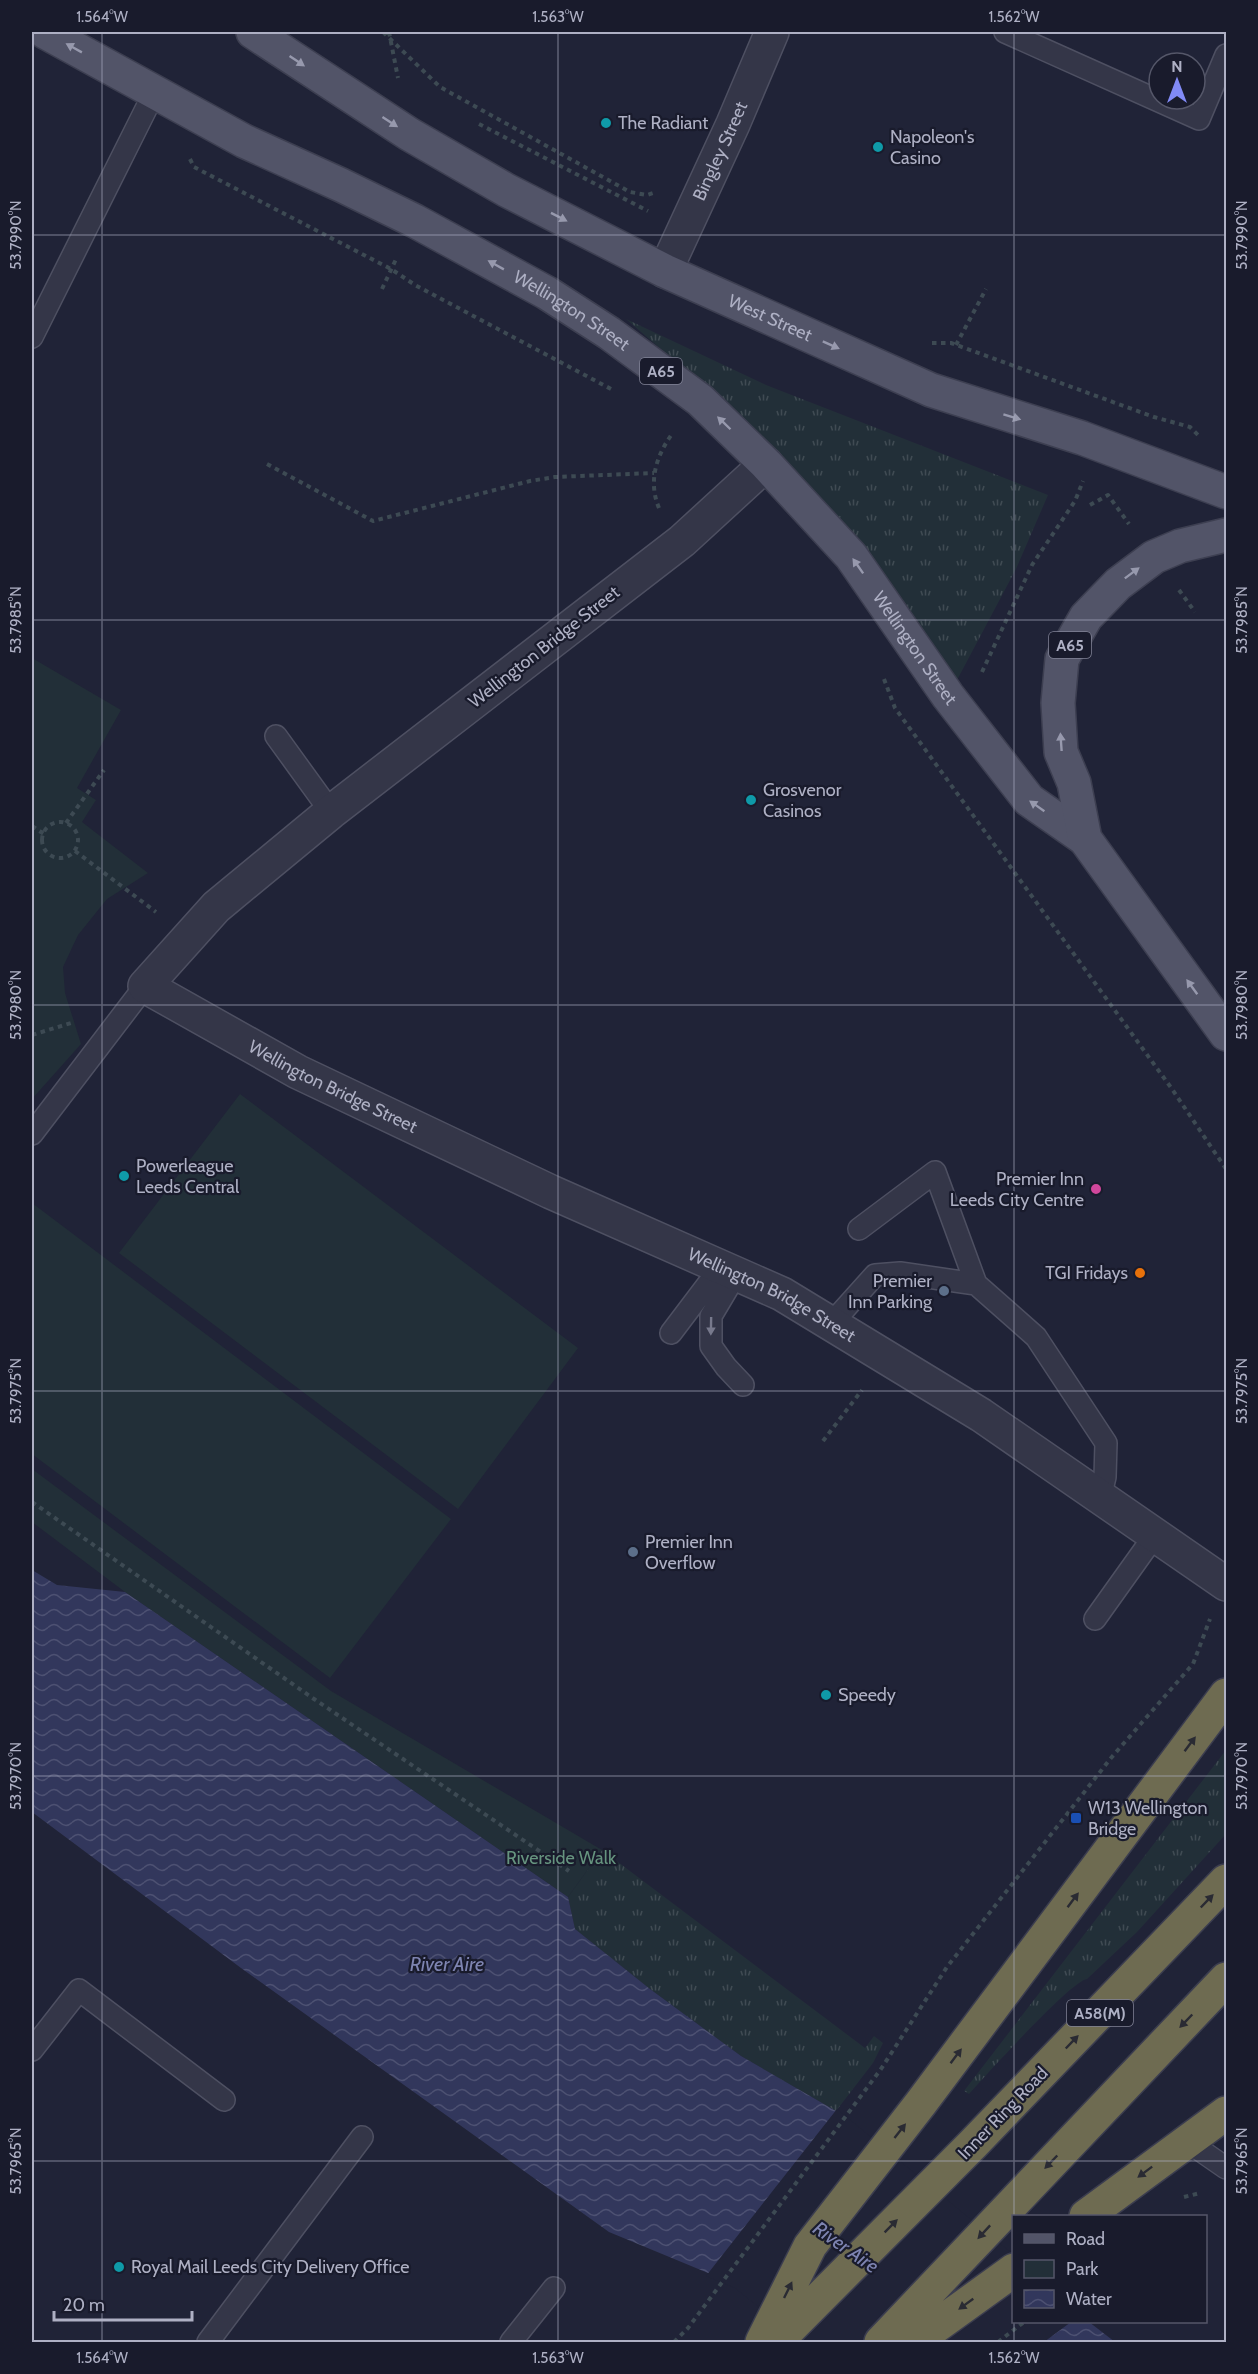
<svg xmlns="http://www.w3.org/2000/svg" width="1258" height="2374" font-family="Cabin,sans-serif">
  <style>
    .grass { fill: url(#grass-tufts) }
    .park { fill: #222f38 }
    .water { fill: url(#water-waves) }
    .pier { fill: #202337 }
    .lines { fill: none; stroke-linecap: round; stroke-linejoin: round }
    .lane-casing { stroke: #4e5062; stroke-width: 24 }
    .street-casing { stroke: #4e5062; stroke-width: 36 }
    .primary-casing { stroke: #3d3f51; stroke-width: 36 }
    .highway-casing { stroke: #3b3d4f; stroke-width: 36 }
    .path { stroke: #3d4a53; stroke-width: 4; stroke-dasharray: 4.5 4.5; stroke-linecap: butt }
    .lane { stroke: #343648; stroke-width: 21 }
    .street { stroke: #343648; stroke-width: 33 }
    .primary { stroke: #525468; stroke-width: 33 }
    .highway { stroke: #6e6b51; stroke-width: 33 }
    .oneway { fill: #9799ad }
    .oneway2 { fill: #77798c }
    .oneway3 { fill: #2a2b33 }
    .ticks { fill: none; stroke: #aeb0c4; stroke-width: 1.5; stroke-opacity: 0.45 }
    .culture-dot { fill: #0f9aa8; stroke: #191b2c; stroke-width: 2 }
    .hotel-dot { fill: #d1479c; stroke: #191b2c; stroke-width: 2 }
    .food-dot { fill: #e8710a; stroke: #191b2c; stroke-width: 2 }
    .service-dot { fill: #5c6f8a; stroke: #191b2c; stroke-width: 2 }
    .transit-dot { fill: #1a4fb4; stroke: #191b2c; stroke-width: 2 }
    .labels { text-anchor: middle; stroke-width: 4.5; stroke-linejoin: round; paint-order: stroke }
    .shield { fill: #191b2c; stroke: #818396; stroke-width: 1.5 }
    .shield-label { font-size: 16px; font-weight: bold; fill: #aeb0c4 }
    .poi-label { font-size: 18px; fill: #aeb0c4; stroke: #191b2c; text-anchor: start }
    .street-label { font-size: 18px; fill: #aeb0c4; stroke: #191b2c }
    .park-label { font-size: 18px; fill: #66947f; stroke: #191b2c }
    .water-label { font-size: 20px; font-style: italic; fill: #7e84b1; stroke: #191b2c }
    .neatline { fill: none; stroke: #aeb0c4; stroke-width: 2 }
    .ticks-label { font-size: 15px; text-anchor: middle; fill: #aeb0c4 }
  </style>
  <defs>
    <pattern id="grass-tufts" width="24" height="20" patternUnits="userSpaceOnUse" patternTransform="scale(1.5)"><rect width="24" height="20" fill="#222f38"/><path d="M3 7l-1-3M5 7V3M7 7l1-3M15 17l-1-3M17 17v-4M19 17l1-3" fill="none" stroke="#404b53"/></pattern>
    <pattern id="water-waves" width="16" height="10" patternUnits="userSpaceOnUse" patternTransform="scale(1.5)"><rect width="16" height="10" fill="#32375c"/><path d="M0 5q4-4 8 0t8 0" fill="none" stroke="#4d5172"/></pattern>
  </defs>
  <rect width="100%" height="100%" fill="#202337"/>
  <path class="grass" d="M 626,319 L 766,385 L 1048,495 L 1016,569 L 957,680 L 775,448 Z
    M 1226,1750 L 1226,1834 L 1137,1932 L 1087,1979 C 1072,1980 984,2077 969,2094 L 964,2091 Z
    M 602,1850 L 865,2048 L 874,2036 L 883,2043 L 873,2063 L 836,2111 L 741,2056 L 650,1989 L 575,1929 L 568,1897 Z"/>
  <path class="park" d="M 32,658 L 121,710 L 77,788 L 96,800 L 82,822 L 148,873 L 107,899 L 78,935 L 63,967 L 65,993 L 81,1044 L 32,1099 Z
    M 240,1094 L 578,1348 L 458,1509 L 119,1253 Z
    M 32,1203 L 451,1519 L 330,1678 L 32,1454 Z
    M 32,1469 L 331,1691 L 602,1850 L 568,1897 L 125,1592 L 32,1522 Z"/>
  <path class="water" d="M 32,1570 L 57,1585 L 125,1592 L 568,1897 L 575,1929 L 650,1989 L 741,2056 L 836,2111 L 1014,2322 L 1089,2322 L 1115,2342 L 807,2342 L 737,2285 L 609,2232 L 241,1968 L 32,1812 Z"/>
  <path class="pier" d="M 837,2109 L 1014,2255 L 1014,2322 L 1071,2322 L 1044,2342 L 802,2342 L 735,2288 L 706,2276 Z"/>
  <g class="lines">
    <g class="lane-casing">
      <path id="lane" d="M 1005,32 L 1199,119 L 1226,55
        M 32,337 L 154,93
        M 276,736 L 331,812
        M 32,1134 L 145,986
        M 859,1229 L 935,1172 L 976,1284
        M 736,1274 L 711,1316 L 711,1346 L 726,1367 L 743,1385
        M 831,1324 L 875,1275 L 900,1273 L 976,1284 L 1036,1337 L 1106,1443 L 1105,1477 L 1100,1498
        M 671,1333 L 721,1267
        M 1095,1619 L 1155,1535
        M 32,2050 L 79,1990 L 224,2100
        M 1187,2141 L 1226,2168
        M 208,2342 L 362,2137
        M 511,2342 L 554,2288"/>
    </g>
    <g class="street-casing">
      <g id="street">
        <path id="s1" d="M 665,271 L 733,124 L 772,32"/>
        <path id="s2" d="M 766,464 L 682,541 L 331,812 L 216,907 L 145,986 L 298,1072 L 551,1192 L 782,1294 L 981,1415 L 1226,1584"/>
      </g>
    </g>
    <g class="primary-casing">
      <g id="primary">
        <path id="s3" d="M 45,32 L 244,141 L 341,185 L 415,221 L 547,293 L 609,333 L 700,400 L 766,464 L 851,556 L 948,696 L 1029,800 L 1085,839"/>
        <path id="s4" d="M 253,32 L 409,134 L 506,190 L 665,271 L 931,390 L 1082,438 L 1226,492"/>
        <path d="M 1226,535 L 1180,546 L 1154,557 L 1118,584 L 1086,617 L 1062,659 L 1058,703 L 1061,752 L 1074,783 L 1085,839 L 1226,1034"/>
      </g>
    </g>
    <g class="highway-casing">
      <path id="highway" d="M 1086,2216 L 1226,2113
        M 762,2342 L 810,2246 L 921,2103 L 1226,1695
        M 776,2342 L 973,2144 L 1226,1881
        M 881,2342 L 1226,1979
        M 914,2342 L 1014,2270"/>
    </g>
    <path class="path" d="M 383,32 L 440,87 L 630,192 L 647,195 L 656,192
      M 389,32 L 398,78
      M 479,124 L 648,211
      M 190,159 L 194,167 L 391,269 L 415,285 L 611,389
      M 382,289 L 397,257
      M 932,343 L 951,343 L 1154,417 L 1190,427 L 1198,435
      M 956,345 L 986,289
      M 267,464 L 373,521 L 530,481 L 555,477 L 654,473
      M 1090,505 L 1108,495 L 1129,524
      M 659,508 C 648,482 656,456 672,434 L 671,432
      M 1179,590 L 1195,612
      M 982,672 L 1032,565 L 1075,501 L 1083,481
      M 884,679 L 895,708 L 1172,1089 L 1226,1169
      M42 840a18 18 0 1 1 36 0a18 18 0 1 1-36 0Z
      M 66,823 L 104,770
      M 32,826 L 44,834
      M 75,851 L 156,912
      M 32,1035 L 71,1023
      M 823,1441 L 862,1390
      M 32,1502 L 314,1699 L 569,1871
      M 1184,2197 L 1200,2193
      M 674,2342 L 688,2328 L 881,2069 L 947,1967 L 1111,1758 L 1193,1664 L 1210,1619
      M 998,2342 L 1024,2322"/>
    <use href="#lane" class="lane"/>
    <use href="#street" class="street"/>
    <use href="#primary" class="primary"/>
    <use href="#highway" class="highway"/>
  </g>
  <defs><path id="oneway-solid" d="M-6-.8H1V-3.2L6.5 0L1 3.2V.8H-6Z" transform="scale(1.5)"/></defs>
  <g class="oneway">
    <use href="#oneway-solid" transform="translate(74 48) rotate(-151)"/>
    <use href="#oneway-solid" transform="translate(297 61) rotate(34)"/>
    <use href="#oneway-solid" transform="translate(390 122) rotate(33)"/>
    <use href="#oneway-solid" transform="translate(559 217) rotate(27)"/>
    <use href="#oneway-solid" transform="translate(496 265) rotate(-151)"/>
    <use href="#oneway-solid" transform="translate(831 345) rotate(24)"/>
    <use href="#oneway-solid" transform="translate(1012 417) rotate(17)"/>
    <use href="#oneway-solid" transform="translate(724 423) rotate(-136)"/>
    <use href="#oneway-solid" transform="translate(858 566) rotate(-125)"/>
    <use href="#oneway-solid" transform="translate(1132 573) rotate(-37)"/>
    <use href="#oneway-solid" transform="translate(1061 742) rotate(-94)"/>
    <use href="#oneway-solid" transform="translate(1037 806) rotate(-145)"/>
    <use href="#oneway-solid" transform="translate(1192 987) rotate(-126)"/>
  </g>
  <use class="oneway2" href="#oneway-solid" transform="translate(711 1326) rotate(91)"/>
  <g class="oneway3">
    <use href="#oneway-solid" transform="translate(1190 1744) rotate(-53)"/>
    <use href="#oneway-solid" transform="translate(1073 1900) rotate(-53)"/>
    <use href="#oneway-solid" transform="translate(1207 1901) rotate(-46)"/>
    <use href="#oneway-solid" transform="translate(1186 2021) rotate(134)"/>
    <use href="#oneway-solid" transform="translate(1072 2042) rotate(-46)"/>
    <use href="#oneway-solid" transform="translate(956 2056) rotate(-53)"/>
    <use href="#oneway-solid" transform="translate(900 2131) rotate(-52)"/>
    <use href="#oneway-solid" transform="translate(1051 2162) rotate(134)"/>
    <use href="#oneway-solid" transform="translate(1145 2172) rotate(143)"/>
    <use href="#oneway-solid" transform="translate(891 2226) rotate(-45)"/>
    <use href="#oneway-solid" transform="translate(984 2232) rotate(133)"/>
    <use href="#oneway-solid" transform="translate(788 2290) rotate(-64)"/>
    <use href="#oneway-solid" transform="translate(966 2304) rotate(144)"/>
  </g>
  <path class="ticks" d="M 102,32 L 102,2342M 558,32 L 558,2342M 1014,32 L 1014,2216M 32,235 L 1226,235M 32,620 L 1226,620M 32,1005 L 1226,1005M 32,1391 L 1226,1391M 32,1776 L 1226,1776M 32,2161 L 1226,2161M 1014,2322 L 1014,2342"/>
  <g class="culture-dot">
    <circle cx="606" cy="123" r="6"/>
    <circle cx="878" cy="147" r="6"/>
    <circle cx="751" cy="800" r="6"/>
    <circle cx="124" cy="1176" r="6"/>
    <circle cx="826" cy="1695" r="6"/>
    <circle cx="119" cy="2267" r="6"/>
  </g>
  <circle class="hotel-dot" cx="1096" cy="1189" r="6"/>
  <circle class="food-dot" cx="1140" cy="1273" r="6"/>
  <g class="service-dot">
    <circle cx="944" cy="1291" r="6"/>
    <circle cx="633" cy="1552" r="6"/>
  </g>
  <rect class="transit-dot" x="1070" y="1812" width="12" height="12" rx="3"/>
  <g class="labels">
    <g class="shield">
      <rect x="640" y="358" width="42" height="26" rx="4.5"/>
      <rect x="1049" y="632" width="42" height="26" rx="4.5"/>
      <rect x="1067" y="2000" width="66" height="26" rx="4.5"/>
    </g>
    <g class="shield-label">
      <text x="661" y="377">A65</text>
      <text x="1070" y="651">A65</text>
      <text x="1100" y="2019">A58(M)</text>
    </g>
    <g class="poi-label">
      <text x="618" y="129">The Radiant</text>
      <text x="890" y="143">Napoleon's<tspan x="890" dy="21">Casino</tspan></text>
      <text x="763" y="796">Grosvenor<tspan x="763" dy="21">Casinos</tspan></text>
      <text x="136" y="1172">Powerleague<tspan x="136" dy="21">Leeds Central</tspan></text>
      <text x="1084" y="1185" text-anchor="end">Premier Inn<tspan x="1084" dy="21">Leeds City Centre</tspan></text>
      <text x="1128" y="1279" text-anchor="end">TGI Fridays</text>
      <text x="932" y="1287" text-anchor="end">Premier<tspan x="932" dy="21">Inn Parking</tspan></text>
      <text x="645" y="1548">Premier Inn<tspan x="645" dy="21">Overflow</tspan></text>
      <text x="838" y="1701">Speedy</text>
      <text x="1088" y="1814">W13 Wellington<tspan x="1088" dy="21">Bridge</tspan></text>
      <text x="131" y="2273">Royal Mail Leeds City Delivery Office</text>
    </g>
    <g class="street-label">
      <text dy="6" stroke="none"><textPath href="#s1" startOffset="132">Bingley Street</textPath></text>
      <text dy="6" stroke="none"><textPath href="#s3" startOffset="596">Wellington Street</textPath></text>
      <text dy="6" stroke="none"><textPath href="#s4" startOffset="592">West Street</textPath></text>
      <text transform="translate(544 647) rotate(-38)" y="6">Wellington Bridge Street</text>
      <text dy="6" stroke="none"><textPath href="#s3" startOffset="1082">Wellington Street</textPath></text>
      <text dy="6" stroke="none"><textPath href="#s2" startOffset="1026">Wellington Bridge Street</textPath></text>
      <text dy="6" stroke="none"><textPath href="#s2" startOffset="1512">Wellington Bridge Street</textPath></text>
      <text transform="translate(1003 2113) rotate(-46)" y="6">Inner Ring Road</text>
    </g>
    <g class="park-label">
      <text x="561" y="1864">Riverside Walk</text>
    </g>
    <g class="water-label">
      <text x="447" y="1971">River Aire</text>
      <text transform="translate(846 2247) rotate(35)" y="7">River Aire</text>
    </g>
  </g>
  <rect width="1258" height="2374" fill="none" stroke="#191b2c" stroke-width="66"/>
  <rect x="1012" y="2215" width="195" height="108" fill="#191b2c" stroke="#555769" stroke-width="1.5"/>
  <rect x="1024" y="2234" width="30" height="9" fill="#525468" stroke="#555769" stroke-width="1.5"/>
  <text x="1066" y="2245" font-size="18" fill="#aeb0c4">Road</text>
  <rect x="1024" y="2260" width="30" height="18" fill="#222f38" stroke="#555769" stroke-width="1.5"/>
  <text x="1066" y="2275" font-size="18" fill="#aeb0c4">Park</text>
  <rect x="1024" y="2290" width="30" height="18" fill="url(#water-waves)" stroke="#555769" stroke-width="1.5"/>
  <text x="1066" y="2305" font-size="18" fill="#aeb0c4">Water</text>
  <g transform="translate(1177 81)"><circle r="28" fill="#191b2c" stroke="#555769" stroke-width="1.5"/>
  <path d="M0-4.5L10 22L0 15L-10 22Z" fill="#818af6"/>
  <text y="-9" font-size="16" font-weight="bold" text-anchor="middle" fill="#aeb0c4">N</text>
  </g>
  <path d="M54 2311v9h138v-9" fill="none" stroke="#aeb0c4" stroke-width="3"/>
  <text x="63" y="2311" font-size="18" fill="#aeb0c4" stroke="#191b2c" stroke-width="4.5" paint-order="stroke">20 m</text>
  <rect x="33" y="33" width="1192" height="2308" class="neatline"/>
  <g class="ticks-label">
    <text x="102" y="22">1.564°W</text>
    <text x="558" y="22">1.563°W</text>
    <text x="1014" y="22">1.562°W</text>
    <text transform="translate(16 235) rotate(-90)" y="5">53.7990°N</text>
    <text transform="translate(1242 235) rotate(-90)" y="5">53.7990°N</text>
    <text transform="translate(16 620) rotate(-90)" y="5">53.7985°N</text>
    <text transform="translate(1242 620) rotate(-90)" y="5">53.7985°N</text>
    <text transform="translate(16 1005) rotate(-90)" y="5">53.7980°N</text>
    <text transform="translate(1242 1005) rotate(-90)" y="5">53.7980°N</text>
    <text transform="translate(16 1391) rotate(-90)" y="5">53.7975°N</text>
    <text transform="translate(1242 1391) rotate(-90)" y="5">53.7975°N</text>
    <text transform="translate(16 1776) rotate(-90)" y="5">53.7970°N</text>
    <text transform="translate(1242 1776) rotate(-90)" y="5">53.7970°N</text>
    <text transform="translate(16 2161) rotate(-90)" y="5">53.7965°N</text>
    <text transform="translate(1242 2161) rotate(-90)" y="5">53.7965°N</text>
    <text x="102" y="2363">1.564°W</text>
    <text x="558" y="2363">1.563°W</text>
    <text x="1014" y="2363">1.562°W</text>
  </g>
</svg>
